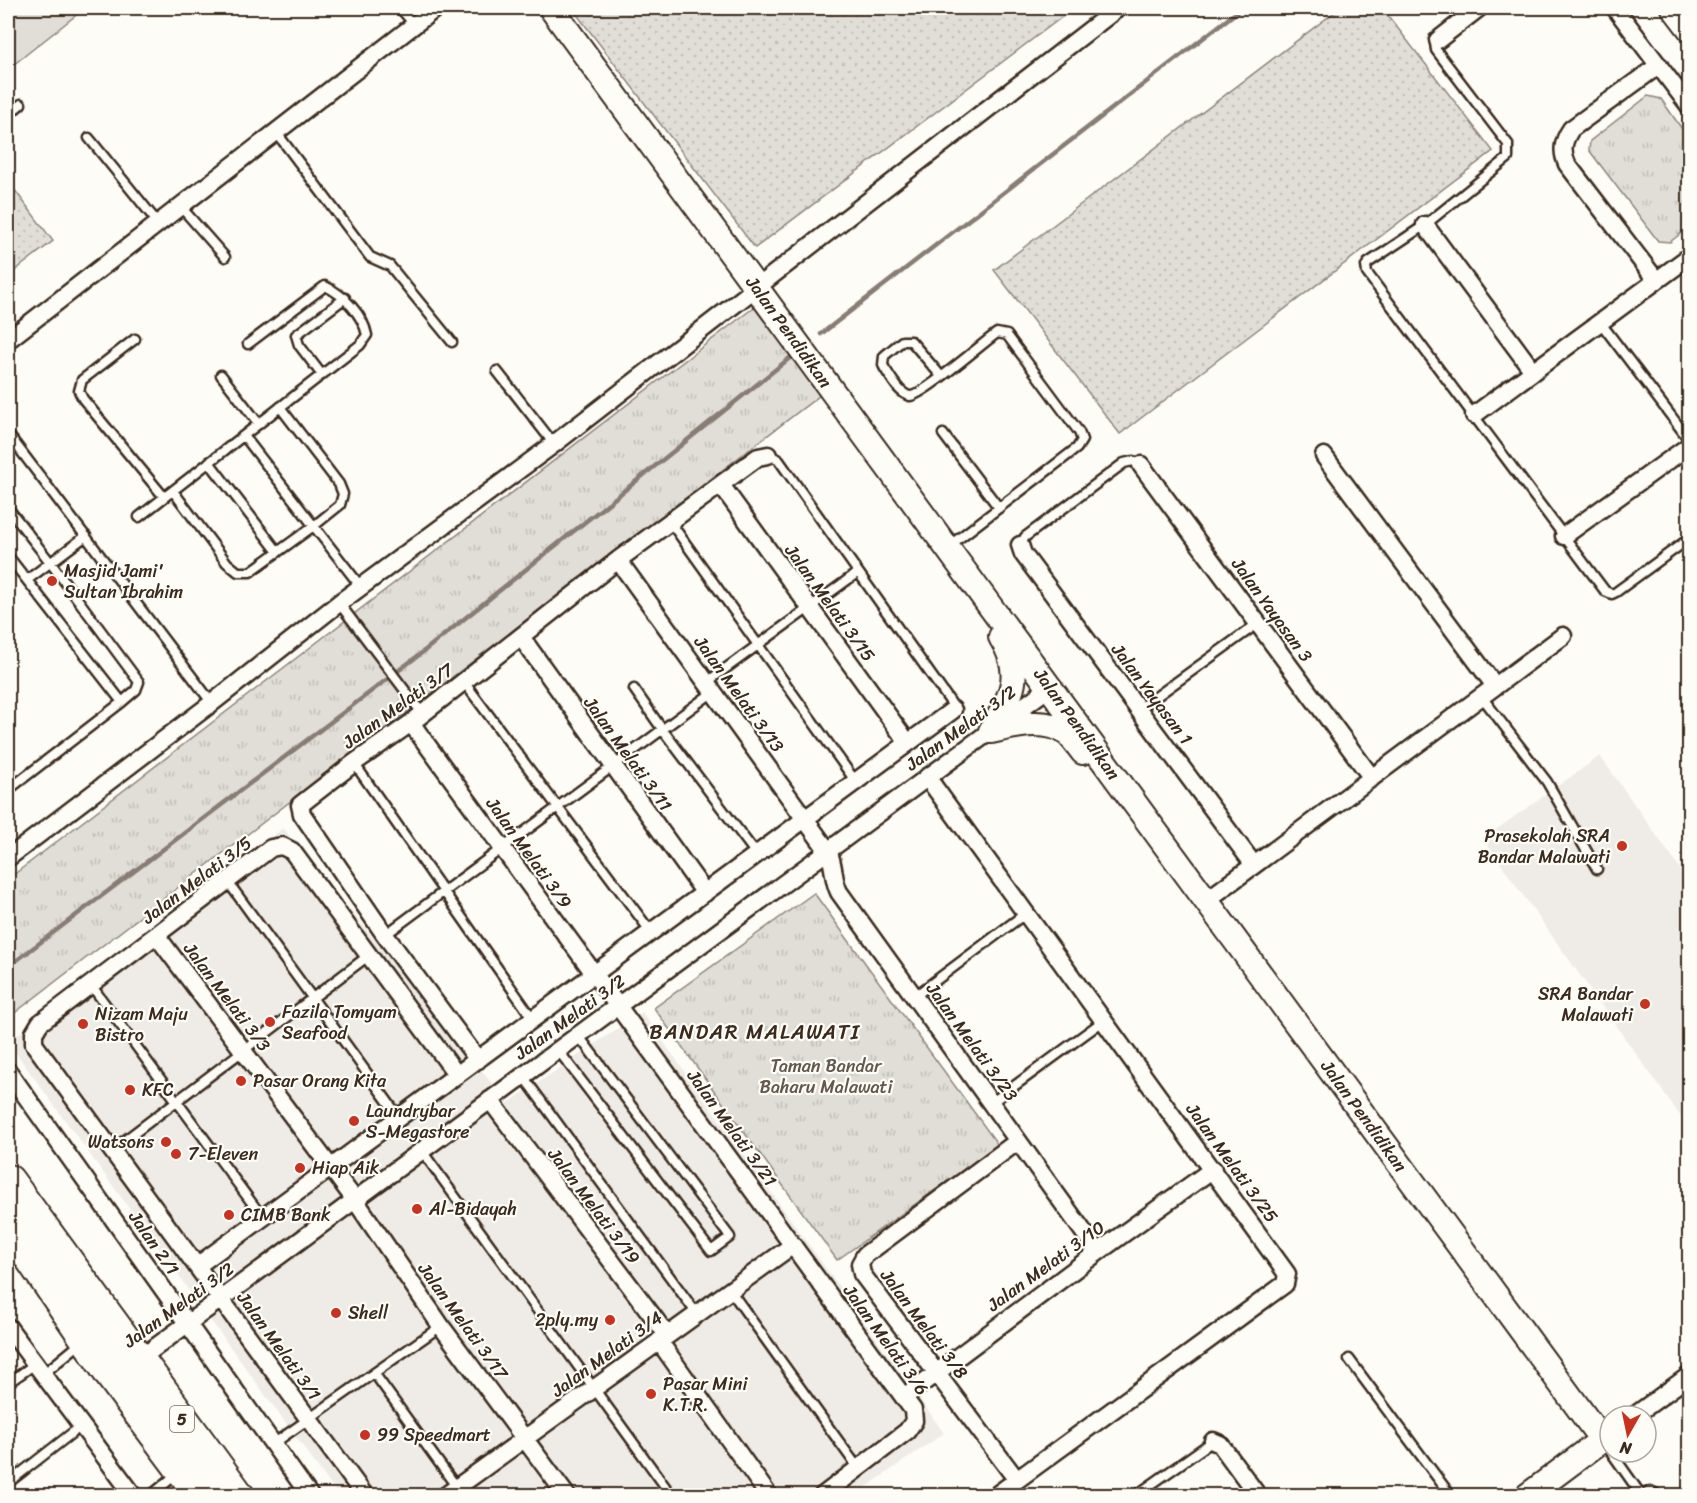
<svg xmlns="http://www.w3.org/2000/svg" width="1697" height="1503" font-family="Sriracha,sans-serif">
  <style>
    .built { fill: #efece7 }
    .grass { fill: url(#grass-dots); stroke: #8e847a; stroke-width: 1.5 }
    .park { fill: url(#park-tufts); stroke: #8e847a; stroke-width: 1.5 }
    .pitch { fill: #e1ded7; stroke: #8e847a; stroke-width: 1.5 }
    .lines { fill: none; stroke-linecap: round; stroke-linejoin: round }
    .stream { stroke: #887d74; stroke-width: 4.5 }
    .lane-casing { stroke: #3b2a1e; stroke-width: 13 }
    .street-casing { stroke: #3b2a1e; stroke-width: 21 }
    .secondary-casing { stroke: #3b2a1e; stroke-width: 28 }
    .highway-casing { stroke: #3b2a1e; stroke-width: 36 }
    .lane { stroke: #fdfcf7; stroke-width: 8 }
    .street { stroke: #fdfcf7; stroke-width: 16 }
    .secondary { stroke: #fdfcf7; stroke-width: 24 }
    .highway { stroke: #fdfcf7; stroke-width: 32 }
    .poi-dot { fill: #c8321e; stroke: #fdfcf7; stroke-width: 2 }
    .labels { text-anchor: middle; stroke-width: 4.5; stroke-linejoin: round; paint-order: stroke }
    .shield { fill: #fdfcf7; stroke: #75695f; stroke-width: 1.5 }
    .shield-label { font-size: 16px; font-weight: bold; fill: #3b2a1e }
    .street-label { font-size: 18px; fill: #3b2a1e; stroke: #fdfcf7 }
    .poi-label { font-size: 18px; fill: #3b2a1e; stroke: #fdfcf7; text-anchor: start }
    .park-label { font-size: 18px; fill: #64574c; stroke: #fdfcf7 }
    .quarter-label { font-size: 21px; letter-spacing: 1.5px; fill: #3b2a1e; stroke: #fdfcf7 }
  </style>
  <defs>
    <pattern id="grass-dots" width="8" height="8" patternUnits="userSpaceOnUse" patternTransform="scale(1.5)"><rect width="8" height="8" fill="#e1ded7"/><path d="M2 2h.1M6 6h.1" fill="none" stroke="#c2bfb8" stroke-width="1.8" stroke-linecap="round"/></pattern>
    <pattern id="park-tufts" width="24" height="20" patternUnits="userSpaceOnUse" patternTransform="scale(1.5)"><rect width="24" height="20" fill="#e1ded7"/><path d="M3 7l-1-3M5 7V3M7 7l1-3M15 17l-1-3M17 17v-4M19 17l1-3" fill="none" stroke="#c2bfb8"/></pattern>
  </defs>
  <rect width="100%" height="100%" fill="#fdfcf7"/>
  <filter id="ink" filterUnits="userSpaceOnUse"><feTurbulence type="fractalNoise" baseFrequency=".0167" numOctaves="2"/><feDisplacementMap in="SourceGraphic" scale="12" xChannelSelector="R" yChannelSelector="G"/><feConvolveMatrix kernelMatrix="1 2 1 2 8 2 1 2 1" color-interpolation-filters="sRGB"/></filter>
  <g filter="url(#ink)">
    <path class="built" d="M 1600,756 L 1689,881 L 1689,1128 L 1483,839 Z
      M 283,828 L 508,1103 L 642,1012 L 944,1433 L 855,1495 L 338,1495 L 8,1042 Z"/>
    <path class="grass" d="M 572,8 L 1074,8 L 755,248 Z
      M 1340,8 L 1382,8 L 1493,151 L 1120,434 L 994,270 Z
      M 8,181 L 53,241 L 8,276 Z"/>
    <path class="park" d="M 1648,96 L 1661,99 L 1689,139 L 1689,227 L 1670,242 L 1658,241 L 1589,150 L 1590,141 Z
      M 757,305 L 824,392 L 8,1018 L 8,879 Z
      M 814,893 L 998,1145 L 837,1260 L 654,1008 Z"/>
    <path class="pitch" d="M 8,8 L 85,8 L 8,69 Z"/>
    <g class="lines">
      <path class="stream" d="M 821,334 L 1242,8
        M 8,967 L 419,655 L 796,353"/>
      <g class="lane-casing">
        <path id="lane" d="M 400,8 L 414,24
          M 1455,8 L 1464,18
          M 1438,40 L 1435,43 L 1436,50 L 1508,144 L 1508,158 L 1425,225 L 1368,263 L 1366,266 L 1367,273 L 1605,591 L 1612,594 L 1616,592 L 1690,538
          M 8,115 L 21,104
          M 276,132 L 370,257 L 390,266 L 452,342
          M 89,138 L 158,223
          M 180,206 L 225,257
          M 1600,322 L 1690,441
          M 135,339 L 82,380 L 79,391 L 83,399 L 164,497
          M 497,371 L 554,444
          M 221,375 L 259,424
          M 322,375 L 299,345 L 296,335 L 345,298
          M 941,376 L 911,341 L 902,341 L 884,356 L 883,365 L 885,369 C 891,377 899,394 910,396 C 920,397 981,345 993,336 L 997,333 L 1007,335 L 1079,432 L 1082,440 L 1077,448 L 949,546
          M 943,434 L 999,508
          M 244,436 L 361,587
          M 11,438 L 212,703
          M 768,455 L 778,459 L 951,703 L 953,710
          M 209,462 L 278,552
          M 173,491 L 227,563 L 238,572 L 250,572 L 315,525 L 340,505 L 343,494 L 339,484 L 280,407
          M 8,508 L 50,562 L 139,682 L 136,690 L 122,702 L 8,790
          M 139,517 L 360,345 L 367,335 C 363,315 344,295 325,286 L 248,344
          M 671,523 L 856,782
          M 1020,545 L 1025,537 L 1124,463 L 1133,461 L 1141,465
          M 8,556 L 122,702
          M 27,580 L 86,536
          M 339,603 L 422,713
          M 464,682 L 651,932
          M 707,682 L 857,573
          M 634,689 L 662,729 L 757,855
          M 1482,697 L 1547,782 L 1597,869
          M 1139,709 L 1257,624
          M 354,763 L 533,1019
          M 228,882 L 399,1117
          M 385,935 L 713,692
          M 91,985 L 263,1218
          M 915,996 L 1026,913
          M 558,1050 L 711,1251 L 730,1237 L 578,1035
          M 523,1076 L 697,1314
          M 991,1103 L 1103,1021
          M 112,1150 L 368,956
          M 422,1151 L 672,1496
          M 730,1290 L 858,1468
          M 1349,1359 L 1451,1496
          M 374,1373 L 463,1496
          M 42,1375 L 82,1342
          M 8,1383 L 35,1364
          M 273,1444 L 441,1326
          M 1611,1452 L 1642,1496 L 1650,1491 L 1655,1493
          M 8,1483 L 81,1426
          M 150,1496 L 178,1473
          M 1135,1496 L 1213,1441"/>
      </g>
      <g class="street-casing">
        <path id="street" d="M 1615,8 L 1690,107
          M 1438,40 L 1479,8
          M 1425,225 L 1533,371
          M 1656,280 L 1567,164 C 1561,151 1563,141 1571,129 L 1659,65
          M 8,340 L 436,8
          M 1474,415 L 1690,256
          M 1324,456 L 1495,686
          M 1141,465 L 1372,778
          M 721,485 L 908,743
          M 1564,536 L 1690,445
          M 1020,545 L 1023,554 L 1254,865
          M 618,560 L 828,851 C 835,865 832,878 839,892 L 1098,1252
          M 521,637 L 705,893
          M 411,723 L 913,1410 L 914,1421 L 907,1431 L 822,1496
          M 927,777 L 1287,1274 L 1285,1284 L 995,1496
          M 8,858 L 212,703 L 339,603 L 554,444 L 1118,8
          M 1207,900 L 1563,636
          M 157,936 L 355,1200 L 441,1326 L 567,1496
          M 478,1060 L 385,935 L 302,814 L 300,805 L 354,763 L 411,723 L 618,560 L 758,457 L 768,455
          M 8,1071 L 310,1496
          M 490,1100 L 667,1335
          M 197,1266 L 953,710
          M 8,1327 L 134,1496
          M 659,1341 L 769,1496
          M 134,1363 L 1050,687
          M 904,1397 L 1098,1252 L 1213,1169
          M 1634,1416 L 1690,1375
          M 1213,1441 L 1220,1444 L 1258,1496
          M 1017,1480 L 862,1274 L 860,1264 L 865,1255 L 1018,1141
          M 365,1496 L 34,1044 L 34,1033 L 40,1023 L 271,848 L 282,846 L 292,851 L 457,1075
          M 445,1496 L 793,1245"/>
      </g>
      <g class="secondary-casing">
        <path id="secondary" d="M 551,8 L 1602,1440 L 1527,1496
          M 1674,8 L 1690,29
          M 991,731 C 1014,726 1046,717 1067,733 C 1073,738 1078,746 1083,752
          M 991,731 C 1011,696 1025,675 1001,637"/>
      </g>
      <g class="highway-casing">
        <path id="highway" d="M 8,1181 L 238,1496
          M 8,1224 L 113,1377 L 202,1496"/>
      </g>
      <use href="#lane" class="lane"/>
      <use href="#street" class="street"/>
      <use href="#secondary" class="secondary"/>
      <use href="#highway" class="highway"/>
    </g>
  </g>
  <g class="poi-dot">
    <circle cx="52" cy="581" r="6"/>
    <circle cx="1622" cy="846" r="6"/>
    <circle cx="1645" cy="1004" r="6"/>
    <circle cx="270" cy="1022" r="6"/>
    <circle cx="83" cy="1024" r="6"/>
    <circle cx="241" cy="1081" r="6"/>
    <circle cx="130" cy="1090" r="6"/>
    <circle cx="354" cy="1121" r="6"/>
    <circle cx="166" cy="1142" r="6"/>
    <circle cx="176" cy="1154" r="6"/>
    <circle cx="300" cy="1168" r="6"/>
    <circle cx="417" cy="1209" r="6"/>
    <circle cx="229" cy="1215" r="6"/>
    <circle cx="336" cy="1313" r="6"/>
    <circle cx="610" cy="1320" r="6"/>
    <circle cx="651" cy="1394" r="6"/>
    <circle cx="365" cy="1435" r="6"/>
  </g>
  <g class="labels">
    <rect class="shield" x="170" y="1406" width="24" height="26" rx="4.5"/>
    <g class="shield-label">
      <text x="182" y="1425">5</text>
    </g>
    <g class="street-label">
      <text transform="translate(789 332) rotate(54)" y="6">Jalan Pendidikan</text>
      <text transform="translate(830 603) rotate(54)" y="6">Jalan Melati 3/15</text>
      <text transform="translate(1272 610) rotate(54)" y="6">Jalan Yayasan 3</text>
      <text transform="translate(739 694) rotate(54)" y="6">Jalan Melati 3/13</text>
      <text transform="translate(1152 694) rotate(53)" y="6">Jalan Yayasan 1</text>
      <text transform="translate(398 706) rotate(-36)" y="6">Jalan Melati 3/7</text>
      <text transform="translate(1077 724) rotate(54)" y="6">Jalan Pendidikan</text>
      <text transform="translate(961 728) rotate(-36)" y="6">Jalan Melati 3/2</text>
      <text transform="translate(628 754) rotate(54)" y="6">Jalan Melati 3/11</text>
      <text transform="translate(529 853) rotate(54)" y="6">Jalan Melati 3/9</text>
      <text transform="translate(197 880) rotate(-37)" y="6">Jalan Melati 3/5</text>
      <text transform="translate(227 997) rotate(53)" y="6">Jalan Melati 3/3</text>
      <text transform="translate(570 1017) rotate(-36)" y="6">Jalan Melati 3/2</text>
      <text transform="translate(972 1042) rotate(54)" y="6">Jalan Melati 3/23</text>
      <text transform="translate(1364 1116) rotate(54)" y="6">Jalan Pendidikan</text>
      <text transform="translate(732 1128) rotate(54)" y="6">Jalan Melati 3/21</text>
      <text transform="translate(1232 1163) rotate(54)" y="6">Jalan Melati 3/25</text>
      <text transform="translate(594 1206) rotate(53)" y="6">Jalan Melati 3/19</text>
      <text transform="translate(154 1243) rotate(55)" y="6">Jalan 2/1</text>
      <text transform="translate(1046 1266) rotate(-36)" y="6">Jalan Melati 3/10</text>
      <text transform="translate(179 1305) rotate(-36)" y="6">Jalan Melati 3/2</text>
      <text transform="translate(463 1321) rotate(54)" y="6">Jalan Melati 3/17</text>
      <text transform="translate(924 1324) rotate(53)" y="6">Jalan Melati 3/8</text>
      <text transform="translate(886 1340) rotate(54)" y="6">Jalan Melati 3/6</text>
      <text transform="translate(279 1346) rotate(54)" y="6">Jalan Melati 3/1</text>
      <text transform="translate(607 1354) rotate(-36)" y="6">Jalan Melati 3/4</text>
    </g>
    <g class="poi-label">
      <text x="64" y="577">Masjid Jami'<tspan x="64" dy="21">Sultan Ibrahim</tspan></text>
      <text x="1610" y="842" text-anchor="end">Prasekolah SRA<tspan x="1610" dy="21">Bandar Malawati</tspan></text>
      <text x="1633" y="1000" text-anchor="end">SRA Bandar<tspan x="1633" dy="21">Malawati</tspan></text>
      <text x="282" y="1018">Fazila Tomyam<tspan x="282" dy="21">Seafood</tspan></text>
      <text x="95" y="1020">Nizam Maju<tspan x="95" dy="21">Bistro</tspan></text>
      <text x="253" y="1087">Pasar Orang Kita</text>
      <text x="142" y="1096">KFC</text>
      <text x="366" y="1117">Laundrybar<tspan x="366" dy="21">S-Megastore</tspan></text>
      <text x="154" y="1148" text-anchor="end">Watsons</text>
      <text x="188" y="1160">7-Eleven</text>
      <text x="312" y="1174">Hiap Aik</text>
      <text x="429" y="1215">Al-Bidayah</text>
      <text x="241" y="1221">CIMB Bank</text>
      <text x="348" y="1319">Shell</text>
      <text x="598" y="1326" text-anchor="end">2ply.my</text>
      <text x="663" y="1390">Pasar Mini<tspan x="663" dy="21">K.T.R.</tspan></text>
      <text x="377" y="1441">99 Speedmart</text>
    </g>
    <g class="park-label">
      <text x="826" y="1072">Taman Bandar<tspan x="826" dy="21">Baharu Malawati</tspan></text>
    </g>
    <g class="quarter-label">
      <text x="755" y="1039">BANDAR MALAWATI</text>
    </g>
  </g>
  <rect width="1697" height="1503" fill="none" stroke="#fdfcf7" stroke-width="30"/>
  <rect x="15" y="15" width="1667" height="1473" fill="none" stroke="#3b2a1e" stroke-width="2" filter="url(#ink)"/>
  <g transform="translate(1628 1434) rotate(189)"><circle r="28" fill="#fdfcf7" stroke="#afa8a0" stroke-width="1.5"/>
  <path d="M0-4.5L10 22L0 15L-10 22Z" fill="#c8321e"/>
  <text y="-9" font-size="16" font-weight="bold" text-anchor="middle" fill="#3b2a1e">N</text>
  </g>
</svg>
